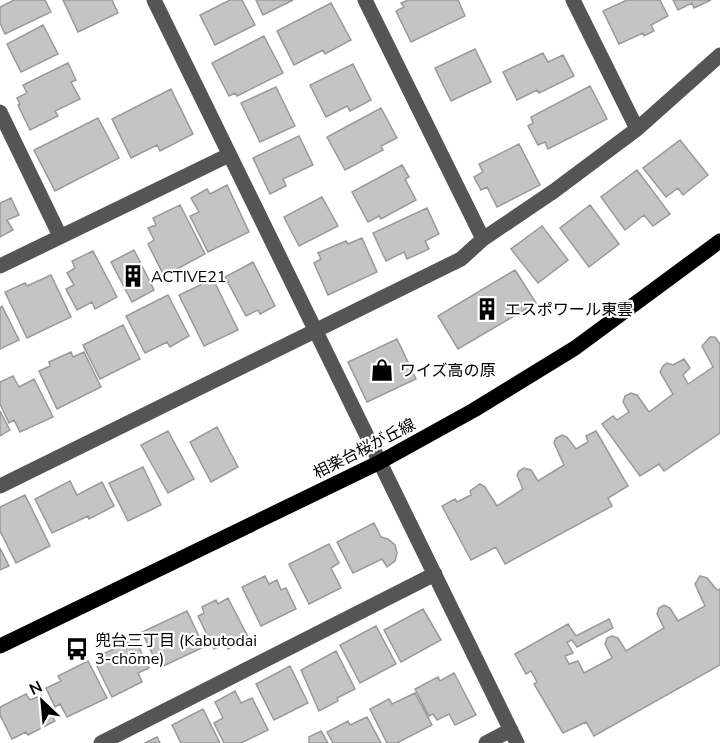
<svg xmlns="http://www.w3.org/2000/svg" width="720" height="743" font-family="'Nunito Sans','Noto Sans JP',sans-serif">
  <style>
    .building { fill: #c4c4c4; stroke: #999; stroke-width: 1.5 }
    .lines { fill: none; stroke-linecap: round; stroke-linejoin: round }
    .minor { stroke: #555; stroke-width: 15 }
    .major { stroke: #000; stroke-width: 15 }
    .labels { text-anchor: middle; stroke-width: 4.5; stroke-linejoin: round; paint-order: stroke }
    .poi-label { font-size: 16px; fill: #000; stroke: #fff; text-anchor: start }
    .street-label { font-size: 16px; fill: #000; stroke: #fff }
  </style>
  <rect width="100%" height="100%" fill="#fff"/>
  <path class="building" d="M 14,0 L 45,0 L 51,12 L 5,34 L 0,23 L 0,7 Z
    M 63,0 L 112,0 L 118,13 L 78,32 Z
    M 230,0 L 242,0 L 255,25 L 215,45 L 200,15 Z
    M 256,0 L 293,0 L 263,15 Z
    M 408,0 L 458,0 L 465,16 L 411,42 L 396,11 L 404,7 L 401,3 Z
    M 627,0 L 660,0 L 668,16 L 651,25 L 654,31 L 644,36 L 643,33 L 619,44 L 603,11 Z
    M 673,0 L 711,0 L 694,8 L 692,3 L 678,10 Z
    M 331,3 L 351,40 L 325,54 L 323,50 L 294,65 L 277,31 Z
    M 43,25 L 58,54 L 21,72 L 7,44 Z
    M 264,36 L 283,73 L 237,96 L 235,93 L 229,96 L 212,63 Z
    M 475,49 L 491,82 L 451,101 L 435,68 Z
    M 543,53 L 548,62 L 563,55 L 574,76 L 539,93 L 537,90 L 517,100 L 503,72 Z
    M 68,63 L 76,80 L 71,82 L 80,99 L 55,111 L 58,116 L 30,130 L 18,105 L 20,104 L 17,98 L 27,93 L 23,85 Z
    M 353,64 L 371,100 L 350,111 L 347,106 L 326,117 L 310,85 Z
    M 590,86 L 607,119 L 548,149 L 545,142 L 538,145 L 528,126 L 533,123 L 531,117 Z
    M 276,87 L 295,126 L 260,142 L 241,103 Z
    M 171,89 L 193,134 L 160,151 L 157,145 L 131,158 L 112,119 Z
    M 381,108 L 397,138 L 381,146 L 383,150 L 345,170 L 327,137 Z
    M 98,118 L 119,158 L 55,191 L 34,150 Z
    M 299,136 L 313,165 L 283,179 L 286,186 L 270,194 L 253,158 Z
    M 680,140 L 708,175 L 683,195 L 678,188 L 666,197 L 643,168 Z
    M 519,144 L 540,185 L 497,207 L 487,187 L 481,190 L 474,177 L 483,172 L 479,164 Z
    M 402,165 L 409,177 L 405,179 L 416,200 L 381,219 L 379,216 L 368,222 L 352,192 Z
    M 637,170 L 670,214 L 653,226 L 644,215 L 625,230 L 601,197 Z
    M 227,185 L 249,232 L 208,252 L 190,216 L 199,212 L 191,198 L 207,189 L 210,194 Z
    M 322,197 L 338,226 L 299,246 L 284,217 Z
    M 11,198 L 19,215 L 7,220 L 13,230 L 0,237 L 0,203 Z
    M 180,205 L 205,254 L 164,276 L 148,244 L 154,240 L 148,228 L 156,225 L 153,218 Z
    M 590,205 L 619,244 L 589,267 L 560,228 Z
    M 427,208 L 439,234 L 425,241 L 429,249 L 407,259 L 404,252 L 386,261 L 373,233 Z
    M 542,226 L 568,260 L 538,283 L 511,249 Z
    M 362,238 L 377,272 L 328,295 L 314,263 L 321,259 L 318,253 L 346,241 L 348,244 Z
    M 134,250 L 154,290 L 132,302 L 111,262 Z
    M 93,251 L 117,297 L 95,309 L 92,302 L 77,310 L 66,289 L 74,285 L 67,273 L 75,268 L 72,261 Z
    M 253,262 L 275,306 L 260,314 L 258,310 L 246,316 L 225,277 Z
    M 515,270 L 536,303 L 458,349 L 438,316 Z
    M 51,275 L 71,317 L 27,338 L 5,292 L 25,283 L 27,286 Z
    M 213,279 L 238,330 L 204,346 L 179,295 Z
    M 168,295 L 189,336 L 170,347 L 167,342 L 145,353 L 126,316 Z
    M 2,306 L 19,340 L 0,349 L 0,308 Z
    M 123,325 L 140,359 L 100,379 L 83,345 Z
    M 710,337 L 715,337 L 720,344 L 720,433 L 664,471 L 659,464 L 640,476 L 602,424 L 613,416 L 617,420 L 629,412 L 623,402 L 625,396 L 631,393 L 637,395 L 649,412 L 673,394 L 660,372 L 663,366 L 667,363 L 673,365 L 684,359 L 690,368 L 683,375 L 688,384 L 713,367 L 702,346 Z
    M 397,339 L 416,379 L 367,402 L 348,362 Z
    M 71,352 L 73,357 L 84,352 L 101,387 L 57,409 L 39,371 L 50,366 L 49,362 Z
    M 13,376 L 19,387 L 34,379 L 53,417 L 20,432 L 14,420 L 9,423 L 0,404 L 0,382 Z
    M 0,411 L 10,430 L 0,436 Z
    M 217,427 L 238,467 L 211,482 L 190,442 Z
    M 168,431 L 194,479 L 168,493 L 141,445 Z
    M 596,431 L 628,486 L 608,498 L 612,506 L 505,564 L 496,547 L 471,560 L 442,506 L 455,499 L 457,502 L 471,495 L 470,491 L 480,484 L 485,487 L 497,506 L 523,489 L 517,475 L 519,471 L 524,468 L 531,470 L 538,481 L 564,465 L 554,443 L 556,438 L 562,435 L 567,437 L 576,449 L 588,442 L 586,436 Z
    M 143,467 L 161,505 L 128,521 L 109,483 Z
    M 70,481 L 77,495 L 102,482 L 114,506 L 89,519 L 88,516 L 52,533 L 35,499 Z
    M 25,495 L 50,546 L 16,563 L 0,531 L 0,507 Z
    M 374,523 L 381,537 L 388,539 L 395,545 L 397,553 L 395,561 L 387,567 L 382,559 L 353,573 L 337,542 Z
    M 329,544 L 339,563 L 331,568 L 341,588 L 309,604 L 289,564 Z
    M 0,548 L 9,566 L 0,570 Z
    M 265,576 L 269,584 L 277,580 L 281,590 L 286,588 L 296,609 L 261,626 L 242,587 Z
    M 700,576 L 707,578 L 717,590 L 720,589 L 720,665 L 594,736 L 586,722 L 563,733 L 534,684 L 537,682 L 531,671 L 526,674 L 515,654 L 568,624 L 576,636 L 609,619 L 613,628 L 577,647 L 572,640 L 567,642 L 573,653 L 565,656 L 569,664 L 578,661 L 584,673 L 612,658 L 605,644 L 607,638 L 612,636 L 618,638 L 626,651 L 664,628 L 657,614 L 659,608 L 664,605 L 670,608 L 678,621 L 705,606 L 695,584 Z
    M 228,598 L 249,639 L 228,649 L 226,643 L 214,649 L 198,616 L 204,613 L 202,607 L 216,600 L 218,604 Z
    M 423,609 L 441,640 L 401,662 L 384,630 Z
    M 187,611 L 204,647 L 159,668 L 142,632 Z
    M 376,626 L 396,664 L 360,683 L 340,645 Z
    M 135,639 L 149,668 L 138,673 L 142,682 L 112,697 L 95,662 L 105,658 L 103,654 Z
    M 336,651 L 355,689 L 337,698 L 338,701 L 319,711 L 301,670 Z
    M 88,661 L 107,698 L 67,717 L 60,704 L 55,707 L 46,688 L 61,681 L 58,676 Z
    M 290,666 L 308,703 L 274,720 L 256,684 Z
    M 454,673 L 476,715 L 455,725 L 449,714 L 437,720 L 433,714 L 429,716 L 415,689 L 438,677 L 440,681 Z
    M 235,691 L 241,703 L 252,698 L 268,730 L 241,743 L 224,743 L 214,723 L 223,718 L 215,702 Z
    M 415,693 L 432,725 L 397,743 L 387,743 L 370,709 L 389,699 L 392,704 Z
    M 26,694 L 30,700 L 41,695 L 55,721 L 28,735 L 26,732 L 12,739 L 0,715 L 0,707 Z
    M 203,709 L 220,743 L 181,743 L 172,725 Z
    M 367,717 L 381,743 L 333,743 L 327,732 L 348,721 L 350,725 Z
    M 321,731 L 328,743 L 309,743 L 309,737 Z
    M 157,737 L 160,743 L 145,743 Z"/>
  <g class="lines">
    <path class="minor" d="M 154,0 L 517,743
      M 365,0 L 483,239
      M 573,0 L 637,129
      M 0,112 L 60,236
      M 0,266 L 229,155
      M 0,486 L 461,259 L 483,239 L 554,191 L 637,129 L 720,55
      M 101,743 L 435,574
      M 486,743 L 511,730"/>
    <path class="major" d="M 0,646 L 380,462 L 474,410 L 575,348 L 720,241"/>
  </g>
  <defs>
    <g id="building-bare" transform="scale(1.8)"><path d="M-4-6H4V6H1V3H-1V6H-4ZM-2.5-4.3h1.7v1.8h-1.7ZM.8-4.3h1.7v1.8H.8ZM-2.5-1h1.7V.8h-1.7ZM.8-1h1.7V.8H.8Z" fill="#000" stroke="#fff" stroke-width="2.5" paint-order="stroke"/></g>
    <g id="shop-bare" transform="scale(1.8)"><path d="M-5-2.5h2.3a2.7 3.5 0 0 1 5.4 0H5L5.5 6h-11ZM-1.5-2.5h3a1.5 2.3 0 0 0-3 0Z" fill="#000" stroke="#fff" stroke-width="2.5" paint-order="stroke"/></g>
    <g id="bus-bare" transform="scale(1.8)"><path d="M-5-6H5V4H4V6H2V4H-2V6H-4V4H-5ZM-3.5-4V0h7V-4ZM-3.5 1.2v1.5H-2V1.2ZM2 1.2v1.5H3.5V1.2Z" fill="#000" stroke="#fff" stroke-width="2.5" paint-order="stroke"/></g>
  </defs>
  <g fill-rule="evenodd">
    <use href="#building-bare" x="133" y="276"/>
    <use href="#building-bare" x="487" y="309"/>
    <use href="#shop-bare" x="382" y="370"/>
    <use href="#bus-bare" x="77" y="649"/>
  </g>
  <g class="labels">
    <g class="poi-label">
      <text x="151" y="282">ACTIVE21</text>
      <text x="505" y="315">エスポワール東雲</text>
      <text x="400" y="376">ワイズ高の原</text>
      <text x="95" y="646">兜台三丁目 (Kabutodai<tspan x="95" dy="18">3-chōme)</tspan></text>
    </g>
    <g class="street-label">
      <text transform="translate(364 448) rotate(-27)" y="6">相楽台桜が丘線</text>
    </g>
  </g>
  <g transform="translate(42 701) rotate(334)" stroke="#ffffff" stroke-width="4.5" paint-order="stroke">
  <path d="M0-4.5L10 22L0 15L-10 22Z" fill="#000000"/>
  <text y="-9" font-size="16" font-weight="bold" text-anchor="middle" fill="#000000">N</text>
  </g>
</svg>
